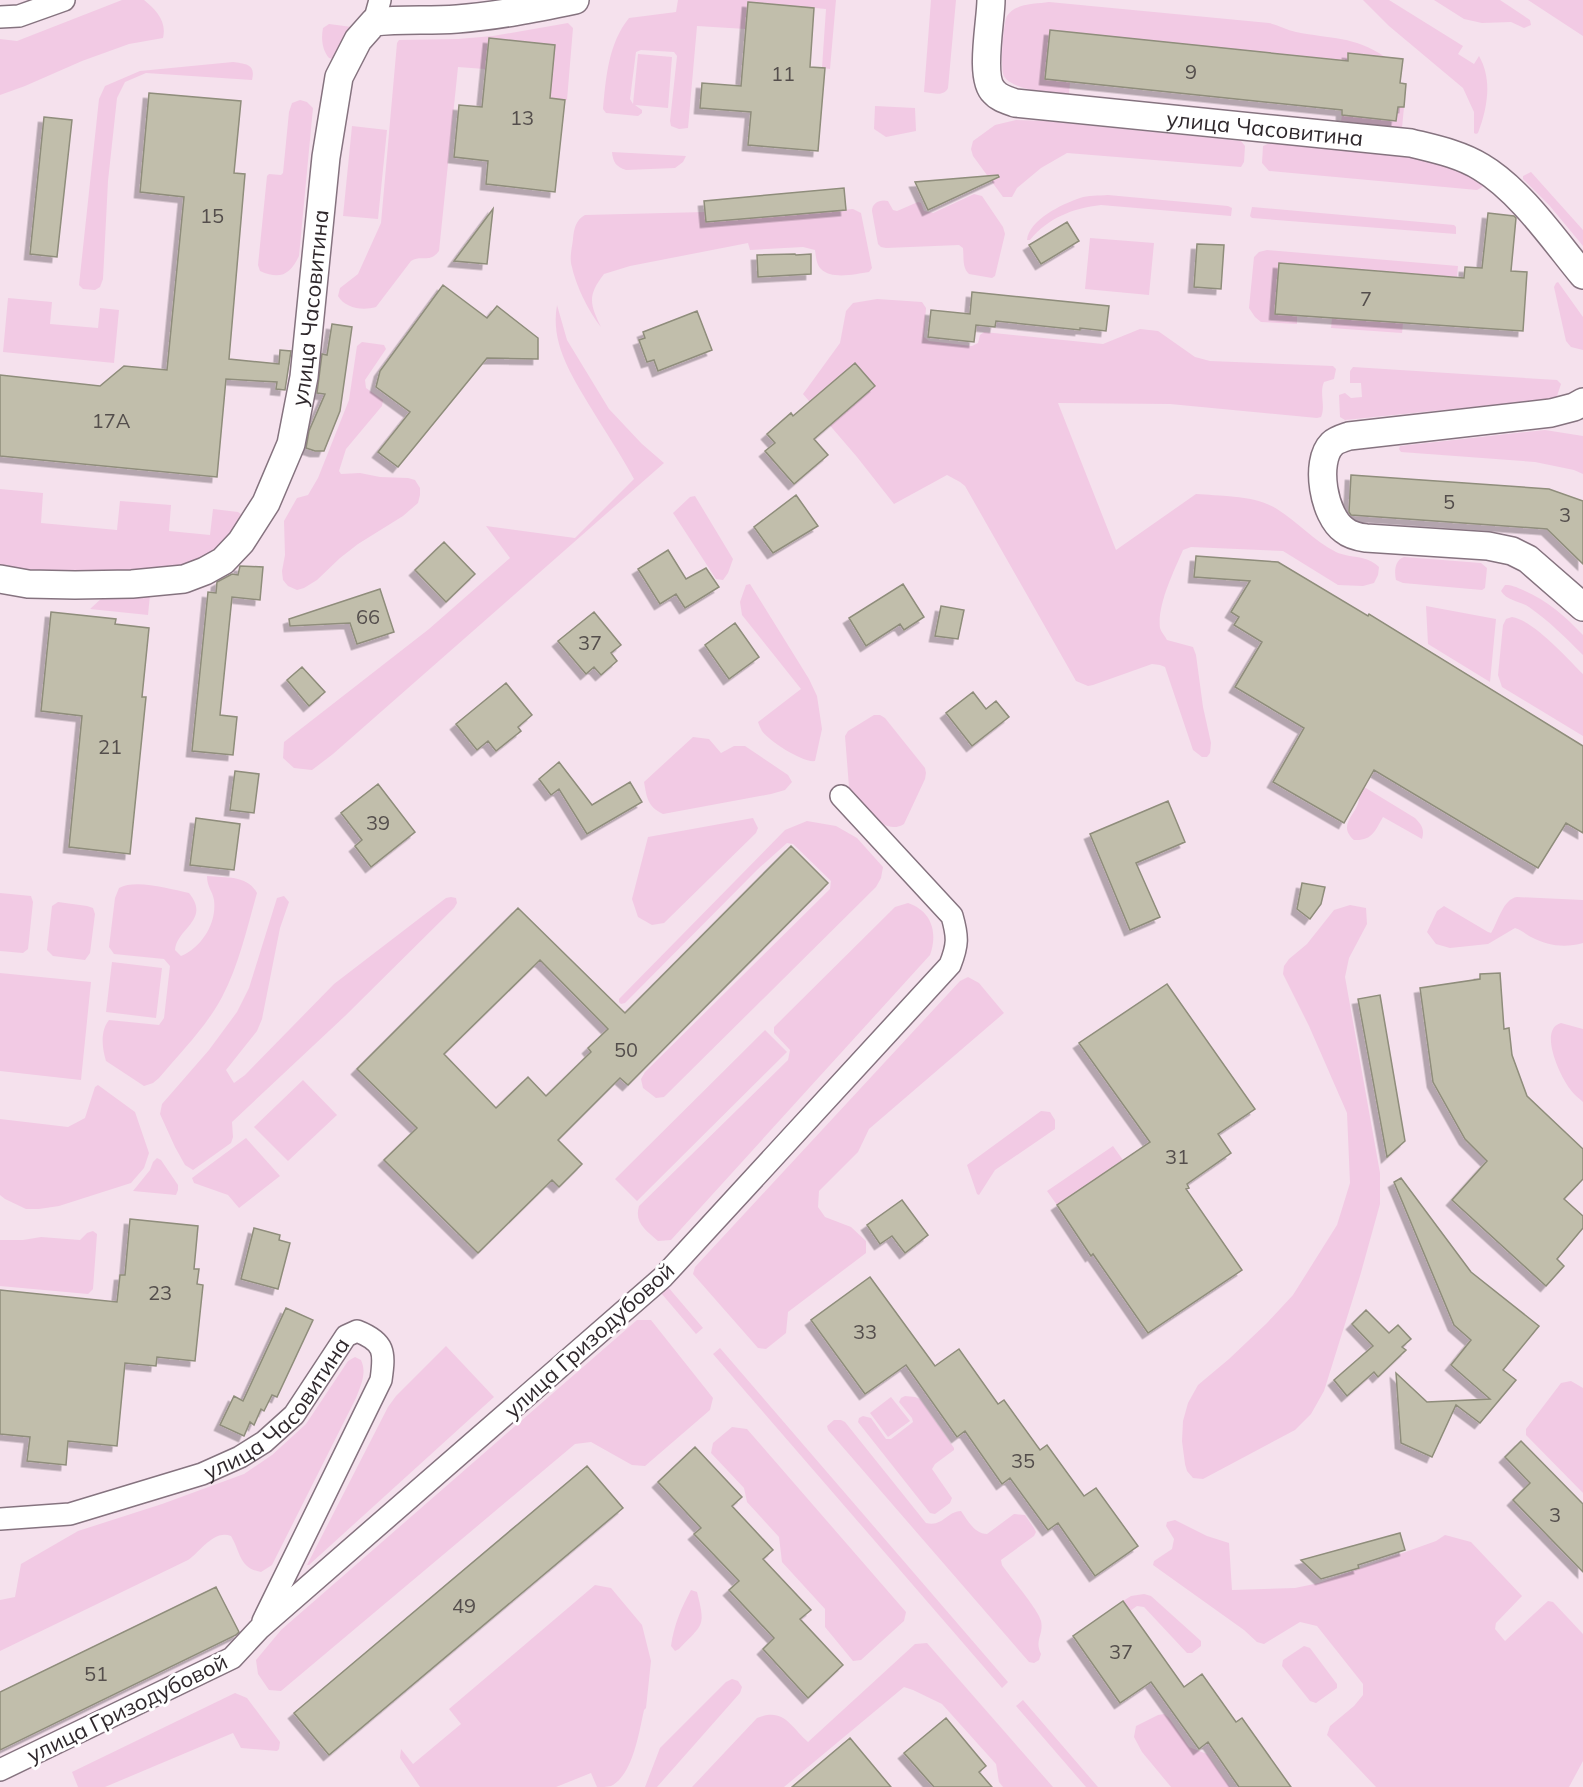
<svg xmlns="http://www.w3.org/2000/svg" width="1583" height="1787" font-family="Mulish,sans-serif">
  <style>
    .green { fill: #f2cae4 }
    .building { fill: #c1beab; stroke: #8f8d7b; stroke-width: 1.5; fill-rule: evenodd; filter: url(#shadow) }
    .lines { fill: none; stroke-linecap: round; stroke-linejoin: round }
    .minor-casing { stroke: #85737f; stroke-width: 24 }
    .tertiary-casing { stroke: #85737f; stroke-width: 30 }
    .minor { stroke: #fff; stroke-width: 21 }
    .tertiary { stroke: #fff; stroke-width: 27 }
    .labels { text-anchor: middle; stroke-width: 6; stroke-linejoin: round; paint-order: stroke }
    .number-label { font-size: 20px; fill: #544e4c }
    .street-label { font-size: 22px; fill: #2f282c; stroke: #fff }
  </style>
  <defs>
    <filter id="shadow"><feDropShadow dx="-5.5" dy="5.5" stdDeviation="0" flood-color="#0004"/></filter>
  </defs>
  <rect width="100%" height="100%" fill="#f5e1ed"/>
  <path class="green" d="M 122,0 L 144,0 C 156,10 167,21 163,38 L 129,44 L 82,61 L 25,86 L 0,95 L 0,39 L 17,41 Z
    M 678,0 L 836,0 L 830,69 L 822,68 L 826,9 L 748,2 L 746,29 L 697,26 L 688,128 L 679,129 L 671,126 L 670,121 L 677,56 L 674,52 L 641,50 L 636,52 L 630,99 L 633,104 L 638,54 L 672,57 L 668,108 L 635,105 L 642,110 L 642,113 L 638,116 L 606,113 L 603,109 C 606,78 608,44 629,18 L 676,12 Z
    M 931,0 L 956,0 L 948,88 C 944,97 933,93 924,92 Z
    M 1363,0 L 1389,0 L 1463,46 L 1458,54 L 1474,64 L 1479,56 C 1493,80 1487,109 1478,133 L 1476,134 L 1474,133 L 1474,112 L 1463,88 L 1389,26 Z
    M 1434,0 L 1500,0 L 1530,20 L 1531,25 L 1524,28 L 1511,22 L 1482,23 L 1464,19 Z
    M 1528,0 L 1583,0 L 1583,36 Z
    M 1049,2 L 1269,23 C 1278,25 1287,30 1296,32 C 1330,39 1355,36 1385,57 L 1348,54 L 1347,65 L 1337,60 L 1051,30 L 1045,79 L 1070,82 L 1069,94 C 1051,92 1026,92 1010,82 C 1009,82 1004,77 1004,76 C 1000,69 1003,23 1007,16 C 1015,3 1036,4 1049,2 Z
    M 568,23 L 573,28 L 567,100 L 550,98 L 489,38 L 485,69 L 458,67 L 439,251 C 429,264 422,254 411,261 L 376,307 C 362,311 345,308 338,296 L 340,288 L 358,274 L 381,223 L 397,43 L 399,40 L 458,39 L 493,36 Z
    M 329,24 L 352,27 L 333,59 L 329,58 C 322,50 321,38 323,28 Z
    M 233,62 C 246,64 256,64 252,80 L 146,73 L 125,82 L 117,98 L 108,181 L 103,279 L 100,287 L 95,290 L 83,289 L 79,285 L 99,99 L 105,86 L 140,71 Z
    M 300,100 L 307,102 L 313,108 L 299,256 C 290,275 280,280 260,271 L 258,265 L 267,176 L 269,174 L 281,175 L 283,173 L 289,112 L 292,103 Z
    M 875,106 L 915,108 L 916,131 L 886,137 L 874,129 Z
    M 1398,107 L 1404,107 L 1402,128 L 1341,121 L 1342,115 L 1396,121 Z
    M 1016,120 L 1046,121 L 1241,141 L 1245,146 L 1244,162 L 1241,167 L 1067,153 L 1041,168 L 1017,188 L 1012,197 L 1003,197 L 973,156 L 971,149 L 973,141 L 995,125 Z
    M 352,126 L 387,130 L 378,219 L 343,216 Z
    M 1270,143 L 1408,155 L 1458,169 L 1485,181 L 1484,186 L 1477,190 L 1269,171 L 1262,163 L 1263,146 Z
    M 612,152 L 686,156 L 683,162 L 675,168 L 626,170 C 616,167 613,162 612,152 Z
    M 1531,172 L 1583,230 L 1583,246 L 1549,205 L 1523,179 L 1523,176 Z
    M 974,194 L 982,196 L 1003,227 L 1005,234 L 995,276 L 992,278 L 969,274 C 962,268 964,257 963,248 L 959,245 L 886,248 L 881,247 L 878,244 L 872,211 C 872,203 880,199 888,201 L 893,210 L 897,211 L 918,202 L 921,203 L 924,211 L 933,213 Z
    M 1108,195 L 1228,206 L 1232,208 L 1231,216 L 1101,205 C 1073,208 1048,218 1030,240 L 1027,240 C 1029,220 1062,204 1080,198 C 1088,195 1099,196 1108,195 Z
    M 1252,207 L 1454,225 L 1456,227 L 1456,234 L 1252,218 L 1250,216 Z
    M 853,209 L 861,213 L 872,268 L 869,272 C 855,274 832,280 821,269 C 816,264 816,256 815,250 L 803,247 L 750,250 L 748,243 L 630,266 L 604,274 C 587,296 590,304 601,327 C 589,312 576,286 572,267 C 569,258 572,248 573,239 C 574,228 576,220 585,215 L 705,212 L 706,222 Z
    M 1090,238 L 1154,243 L 1149,295 L 1085,289 Z
    M 1267,250 L 1458,266 L 1457,277 L 1279,263 L 1297,315 L 1297,324 L 1261,322 L 1255,317 L 1249,308 L 1254,257 L 1259,252 Z
    M 1558,282 L 1583,317 L 1583,350 L 1571,347 L 1566,341 L 1554,287 L 1556,283 Z
    M 8,298 L 52,302 L 50,324 L 98,328 L 100,308 L 119,310 L 114,363 L 3,352 Z
    M 877,299 L 922,302 L 926,308 L 924,337 L 929,341 L 972,346 L 978,343 L 980,335 L 984,332 L 1103,344 L 1140,329 L 1158,331 L 1195,357 L 1210,361 L 1333,366 L 1336,369 L 1334,379 L 1324,382 C 1319,393 1326,406 1321,417 L 1317,418 L 1170,404 L 1058,403 L 1116,550 L 1196,494 C 1220,496 1255,495 1277,509 C 1298,522 1314,541 1336,552 C 1351,559 1366,554 1379,567 L 1378,575 L 1374,583 L 1363,586 L 1338,585 L 1283,551 L 1191,547 L 1183,550 C 1174,571 1157,605 1160,628 C 1161,632 1165,636 1167,640 L 1193,647 L 1196,655 L 1203,707 L 1211,743 L 1210,753 L 1207,757 L 1202,757 L 1193,750 L 1165,667 L 1160,665 L 1152,664 L 1093,685 L 1088,686 L 1076,681 L 965,486 L 960,482 L 947,475 L 894,504 L 857,457 L 803,394 L 840,343 L 846,311 L 853,303 Z
    M 557,305 L 567,340 L 609,409 L 642,444 L 664,463 L 333,754 L 312,770 L 294,768 L 283,758 L 284,742 L 429,629 L 510,558 L 486,526 L 575,538 L 634,479 C 621,455 605,431 591,408 C 572,376 550,344 557,305 Z
    M 1332,318 L 1403,323 L 1402,333 L 1331,328 Z
    M 362,342 L 384,345 L 386,349 L 365,380 L 366,388 L 383,400 L 382,406 L 346,449 L 339,471 L 341,474 L 360,473 L 380,477 L 408,478 L 415,480 L 420,488 L 420,495 L 418,503 L 403,516 L 358,544 L 340,558 L 317,580 L 304,588 L 297,590 L 288,586 L 283,580 L 282,571 L 285,555 L 284,521 L 297,498 L 308,495 L 318,478 L 349,400 L 357,346 Z
    M 1353,367 L 1557,380 L 1561,384 L 1557,396 L 1551,399 L 1345,420 L 1340,417 L 1339,395 L 1345,393 L 1351,398 L 1362,397 L 1361,383 L 1350,383 L 1350,371 Z
    M 1545,430 L 1583,436 L 1583,474 L 1574,470 L 1535,462 L 1401,452 L 1399,449 L 1400,446 Z
    M 0,489 L 43,493 L 41,523 L 117,530 L 120,501 L 171,505 L 169,531 L 210,535 L 213,509 L 238,512 L 242,515 C 232,541 211,557 185,566 C 175,570 160,569 148,570 C 99,574 49,574 0,566 Z
    M 695,496 L 733,559 L 728,573 L 723,580 L 716,579 L 673,513 L 690,497 Z
    M 1404,557 L 1481,563 L 1487,568 L 1485,588 L 1482,590 L 1403,583 L 1396,580 C 1394,571 1395,560 1404,557 Z
    M 750,584 L 809,679 L 817,696 L 822,729 L 815,761 C 803,763 769,741 762,731 C 761,729 759,725 758,722 L 801,689 L 742,615 L 740,602 L 746,585 Z
    M 1505,585 C 1512,585 1516,587 1523,590 C 1548,601 1564,615 1583,635 L 1583,655 C 1566,638 1549,621 1529,607 C 1520,601 1507,601 1501,591 Z
    M 150,595 L 148,615 L 90,609 L 103,597 Z
    M 1426,606 L 1496,619 L 1490,682 L 1428,644 Z
    M 1512,617 C 1533,620 1567,658 1583,674 L 1583,736 L 1502,687 L 1498,675 L 1503,625 L 1506,619 Z
    M 874,715 L 880,715 L 885,718 L 925,768 L 926,773 L 925,779 L 904,824 C 884,837 864,806 851,793 L 849,787 L 845,736 L 848,731 Z
    M 693,737 L 709,739 L 721,753 L 734,746 L 745,746 L 788,775 L 792,782 L 785,790 L 771,794 L 663,814 C 647,806 647,798 644,782 Z
    M 1305,751 L 1415,818 C 1421,824 1425,829 1422,839 L 1383,817 C 1375,831 1372,841 1354,840 C 1336,824 1358,814 1359,799 L 1298,763 Z
    M 753,818 L 758,828 L 756,833 L 664,923 L 652,925 L 638,917 L 632,899 L 648,837 Z
    M 807,821 L 836,826 L 857,838 L 883,867 L 881,878 L 876,887 L 664,1097 L 656,1098 L 643,1088 L 641,1079 L 645,1072 L 830,889 L 831,881 L 793,844 L 787,843 L 758,869 L 625,1003 L 621,1004 L 619,1002 L 619,999 L 785,830 Z
    M 207,876 C 227,878 247,875 257,893 C 247,928 239,965 222,997 C 206,1027 181,1052 159,1078 L 153,1083 L 144,1086 L 106,1061 C 102,1048 100,1031 109,1020 L 159,1025 L 164,1018 L 170,966 L 164,959 L 114,954 L 109,947 L 115,898 L 119,888 C 136,879 169,889 189,893 C 211,920 177,928 175,950 L 181,956 C 202,947 217,923 214,900 C 212,890 207,887 207,876 Z
    M 0,893 L 31,896 L 33,902 L 28,949 L 23,953 L 0,951 Z
    M 284,896 L 289,902 L 280,928 L 262,1019 L 257,1031 L 226,1070 L 234,1083 L 245,1075 L 334,984 L 446,898 L 451,897 L 456,898 L 457,903 L 454,908 L 345,1016 L 232,1122 L 233,1137 L 231,1143 L 193,1170 L 185,1165 L 175,1147 L 160,1114 L 162,1104 L 209,1050 L 237,1012 L 249,988 L 277,898 Z
    M 1517,897 L 1583,900 L 1583,943 C 1565,948 1548,946 1531,937 C 1525,934 1522,930 1515,928 L 1488,944 L 1450,948 L 1436,944 L 1427,932 L 1437,911 L 1444,906 L 1488,932 L 1491,933 C 1498,922 1503,899 1517,897 Z
    M 58,902 L 87,906 L 93,908 L 95,914 L 90,953 L 85,960 L 53,956 L 47,950 L 52,906 Z
    M 908,903 C 932,911 938,933 930,955 L 671,1240 L 658,1241 C 646,1230 634,1223 639,1206 L 788,1060 L 790,1050 L 774,1033 L 774,1027 L 895,907 Z
    M 1350,905 L 1366,908 L 1367,924 L 1349,958 L 1345,977 L 1380,1173 L 1380,1204 L 1360,1276 L 1324,1391 L 1311,1414 L 1295,1430 L 1203,1479 L 1193,1478 L 1187,1471 L 1185,1464 L 1182,1441 L 1183,1421 L 1188,1403 L 1198,1385 L 1229,1359 L 1267,1323 L 1293,1295 L 1337,1225 L 1350,1183 L 1347,1113 L 1309,1026 L 1283,974 L 1284,966 L 1289,959 L 1307,944 L 1334,910 Z
    M 112,962 L 162,968 L 156,1018 L 106,1012 Z
    M 0,973 L 91,982 L 81,1080 L 0,1071 Z
    M 968,977 L 979,983 L 1004,1013 L 869,1129 L 858,1152 L 819,1191 L 818,1207 L 825,1217 L 851,1227 L 866,1241 L 866,1253 L 788,1312 L 786,1333 L 766,1349 L 758,1348 L 693,1274 L 695,1267 L 960,981 Z
    M 1561,1023 L 1583,1029 L 1583,1102 C 1579,1098 1573,1094 1570,1089 C 1560,1076 1538,1029 1561,1023 Z
    M 765,1030 L 787,1052 L 637,1201 L 615,1179 Z
    M 303,1080 L 337,1115 L 288,1161 L 254,1127 Z
    M 98,1085 L 135,1112 L 149,1153 L 144,1168 L 131,1183 L 59,1206 L 39,1209 L 26,1209 L 5,1199 L 0,1195 L 0,1119 L 68,1127 L 85,1118 L 95,1087 Z
    M 1041,1111 L 1050,1112 L 1055,1120 L 1055,1129 L 995,1170 L 979,1195 L 977,1194 L 967,1165 Z
    M 246,1138 L 280,1176 L 239,1208 L 228,1195 L 194,1183 L 192,1178 Z
    M 1113,1146 L 1123,1160 L 1057,1205 L 1047,1191 Z
    M 157,1158 L 161,1160 L 178,1185 L 178,1190 L 176,1195 L 133,1191 L 150,1170 L 153,1162 Z
    M 93,1231 L 97,1234 L 93,1289 L 88,1294 L 0,1286 L 0,1240 L 23,1240 L 41,1237 L 80,1240 L 87,1233 Z
    M 668,1287 L 703,1328 L 696,1334 L 661,1293 Z
    M 637,1320 L 651,1320 L 713,1398 L 710,1410 L 645,1466 L 632,1465 L 591,1442 L 575,1444 L 281,1691 L 269,1690 L 258,1674 L 256,1660 L 281,1630 Z
    M 446,1346 L 494,1397 L 309,1565 L 307,1565 L 388,1407 L 396,1396 Z
    M 720,1348 L 1008,1682 L 1002,1688 L 713,1354 Z
    M 355,1357 L 361,1360 C 367,1373 361,1385 356,1398 L 272,1565 L 261,1572 C 239,1568 241,1553 231,1536 C 214,1529 200,1552 188,1560 L 0,1651 L 0,1600 L 15,1597 L 21,1564 L 78,1531 L 162,1504 L 244,1474 L 272,1455 L 306,1424 L 348,1361 Z
    M 1571,1381 L 1583,1388 L 1583,1493 L 1526,1435 L 1526,1429 L 1561,1383 Z
    M 905,1396 L 915,1397 L 920,1399 L 954,1448 L 954,1450 L 935,1464 L 932,1469 L 952,1498 L 950,1503 L 935,1514 L 930,1513 L 858,1422 L 859,1418 L 863,1416 L 871,1418 L 886,1439 L 891,1439 L 913,1422 L 912,1418 L 899,1402 L 901,1398 Z
    M 891,1397 L 910,1421 L 888,1437 L 870,1413 Z
    M 834,1420 L 841,1420 L 845,1422 L 926,1523 C 943,1527 946,1512 961,1511 C 968,1521 975,1534 987,1534 L 1014,1514 L 1025,1515 L 1034,1528 L 1036,1532 L 1034,1536 L 1001,1560 L 1002,1565 C 1010,1577 1038,1609 1041,1621 C 1044,1635 1034,1640 1041,1654 L 1039,1660 L 1034,1663 L 1029,1662 L 828,1430 L 827,1426 Z
    M 732,1427 L 747,1429 L 906,1612 L 904,1621 L 861,1660 L 853,1661 L 825,1627 L 825,1609 L 782,1562 L 779,1537 L 747,1502 L 744,1488 L 711,1453 L 713,1443 Z
    M 1175,1520 L 1207,1536 L 1229,1543 L 1232,1590 L 1295,1588 L 1319,1583 L 1436,1541 L 1445,1535 L 1471,1542 L 1522,1596 L 1496,1623 L 1495,1629 L 1505,1641 L 1548,1601 L 1553,1602 L 1583,1634 L 1583,1761 L 1569,1787 L 1376,1787 L 1327,1735 L 1330,1726 L 1354,1706 L 1363,1695 L 1363,1684 L 1317,1626 L 1300,1622 L 1264,1644 L 1257,1642 L 1244,1630 L 1153,1565 L 1154,1561 L 1172,1549 L 1174,1539 L 1166,1526 L 1167,1522 Z
    M 595,1585 L 611,1588 L 642,1625 L 651,1661 L 646,1708 L 644,1710 C 639,1732 633,1775 611,1786 C 607,1787 602,1787 597,1787 L 591,1773 L 556,1787 L 420,1787 L 400,1758 L 401,1749 L 413,1764 L 461,1724 L 449,1709 Z
    M 691,1590 L 697,1592 C 706,1627 703,1624 679,1649 L 675,1651 L 671,1646 C 674,1625 681,1608 691,1590 Z
    M 1144,1594 L 1151,1596 L 1201,1641 L 1201,1646 L 1192,1653 L 1187,1653 L 1144,1607 L 1137,1606 L 1130,1611 L 1123,1601 L 1131,1596 Z
    M 927,1643 L 1053,1787 L 1003,1787 L 999,1782 L 996,1764 L 942,1704 L 913,1690 L 904,1687 L 784,1787 L 692,1787 L 757,1718 C 784,1707 790,1726 808,1742 L 915,1644 Z
    M 1304,1646 L 1310,1648 L 1337,1684 L 1337,1688 L 1316,1703 L 1310,1701 L 1282,1666 L 1283,1660 Z
    M 732,1679 L 738,1681 L 742,1687 L 740,1693 L 657,1787 L 645,1787 L 660,1748 L 726,1682 Z
    M 235,1693 L 247,1698 L 280,1742 L 279,1749 L 277,1751 L 241,1748 L 233,1733 L 105,1787 L 78,1787 L 72,1772 Z
    M 1023,1700 L 1098,1787 L 1086,1787 L 1016,1706 Z
    M 1164,1714 L 1169,1718 L 1189,1747 L 1207,1754 L 1230,1787 L 1171,1787 L 1142,1752 L 1134,1737 L 1136,1726 L 1158,1715 Z"/>
  <path class="building" d="M 748,2 L 814,8 L 810,67 L 825,68 L 818,151 L 748,145 L 751,112 L 700,108 L 702,83 L 741,86 Z
    M 1050,30 L 1348,61 L 1348,53 L 1403,59 L 1400,83 L 1406,84 L 1404,107 L 1398,107 L 1396,121 L 1342,115 L 1342,110 L 1045,79 Z
    M 489,38 L 555,45 L 550,98 L 565,100 L 555,192 L 486,184 L 488,161 L 454,157 L 459,105 L 482,107 Z
    M 149,93 L 241,101 L 234,173 L 245,174 L 229,359 L 279,364 L 280,350 L 291,351 L 285,390 L 276,389 L 277,382 L 226,379 L 217,477 L 0,456 L 0,375 L 100,386 L 124,366 L 167,370 L 184,197 L 140,192 Z
    M 44,117 L 72,120 L 57,257 L 30,254 Z
    M 998,175 L 999,177 L 928,210 L 915,182 Z
    M 844,188 L 846,210 L 706,222 L 704,201 Z
    M 493,209 L 487,264 L 454,261 Z
    M 1488,213 L 1514,216 L 1516,218 L 1511,271 L 1527,272 L 1523,331 L 1275,314 L 1279,263 L 1464,278 L 1465,267 L 1482,268 Z
    M 1067,222 L 1079,241 L 1041,264 L 1029,245 Z
    M 1197,244 L 1224,245 L 1221,289 L 1194,287 Z
    M 795,254 L 796,255 L 811,254 L 811,274 L 758,277 L 757,255 Z
    M 443,285 L 487,318 L 497,306 L 538,338 L 538,359 L 487,358 L 398,467 L 378,452 L 410,412 L 376,387 L 380,371 Z
    M 972,292 L 1109,306 L 1106,331 L 1080,328 L 1080,330 L 996,321 L 995,327 L 976,325 L 974,342 L 928,337 L 931,310 L 970,314 Z
    M 697,311 L 712,350 L 658,371 L 654,360 L 647,362 L 639,340 L 645,338 L 643,332 Z
    M 332,324 L 352,327 L 340,411 L 324,451 L 315,451 L 306,448 L 309,431 L 325,394 L 317,393 L 322,354 L 327,355 Z
    M 855,363 L 875,386 L 814,439 L 828,455 L 794,484 L 765,451 L 775,443 L 767,434 L 791,413 L 793,416 Z
    M 1351,475 L 1549,489 L 1583,501 L 1583,564 L 1547,529 L 1351,515 L 1349,512 Z
    M 796,495 L 818,526 L 773,553 L 754,527 Z
    M 444,542 L 475,574 L 446,602 L 415,570 Z
    M 668,550 L 686,579 L 706,568 L 719,587 L 685,608 L 676,594 L 660,604 L 638,569 Z
    M 1196,556 L 1278,562 L 1368,616 L 1369,614 L 1583,746 L 1583,833 L 1566,823 L 1538,868 L 1374,770 L 1344,823 L 1273,782 L 1304,728 L 1235,687 L 1262,642 L 1234,625 L 1239,617 L 1231,612 L 1250,581 L 1194,577 Z
    M 240,566 L 263,567 L 260,600 L 232,597 L 220,715 L 237,717 L 233,755 L 192,751 L 208,592 L 216,593 L 217,582 L 232,574 L 238,575 Z
    M 903,584 L 924,617 L 904,630 L 900,624 L 866,646 L 849,618 Z
    M 380,589 L 394,632 L 357,644 L 350,623 L 290,626 L 289,619 Z
    M 941,606 L 964,610 L 958,639 L 935,636 Z
    M 51,612 L 116,619 L 115,624 L 149,628 L 142,697 L 146,697 L 130,854 L 69,847 L 82,716 L 41,711 Z
    M 594,612 L 621,645 L 611,653 L 617,661 L 601,675 L 594,667 L 586,674 L 558,641 Z
    M 735,623 L 759,657 L 729,679 L 705,645 Z
    M 302,667 L 325,692 L 309,706 L 287,680 Z
    M 506,683 L 532,715 L 518,727 L 521,731 L 496,751 L 488,741 L 477,750 L 456,724 Z
    M 973,692 L 986,709 L 996,701 L 1009,717 L 972,746 L 946,713 Z
    M 559,762 L 592,805 L 630,782 L 642,802 L 587,834 L 559,789 L 551,795 L 539,779 Z
    M 235,771 L 259,774 L 254,813 L 230,810 Z
    M 378,784 L 415,832 L 371,867 L 355,846 L 362,840 L 341,813 Z
    M 1168,801 L 1185,842 L 1136,863 L 1160,917 L 1130,930 L 1090,834 Z
    M 196,818 L 240,824 L 234,870 L 190,865 Z
    M 791,846 L 828,883 L 628,1085 L 620,1078 L 558,1140 L 582,1164 L 559,1187 L 552,1180 L 478,1253 L 384,1160 L 417,1128 L 357,1069 L 518,908 L 625,1013 ZM 540,960 L 608,1029 L 588,1048 L 591,1052 L 546,1096 L 528,1077 L 496,1108 L 444,1054 Z
    M 1302,883 L 1325,887 L 1321,904 L 1310,919 L 1297,909 Z
    M 1500,973 L 1504,1029 L 1509,1028 L 1512,1055 L 1527,1096 L 1583,1149 L 1583,1179 L 1564,1199 L 1583,1216 L 1583,1228 L 1557,1259 L 1564,1266 L 1546,1286 L 1452,1200 L 1487,1161 L 1465,1139 L 1433,1082 L 1420,988 L 1480,979 L 1480,974 Z
    M 1167,984 L 1255,1109 L 1218,1134 L 1231,1153 L 1187,1184 L 1189,1188 L 1186,1189 L 1242,1270 L 1148,1333 L 1093,1254 L 1091,1256 L 1057,1205 L 1150,1142 L 1079,1043 Z
    M 1380,995 L 1405,1141 L 1387,1157 L 1358,999 Z
    M 1401,1178 L 1471,1272 L 1539,1326 L 1503,1370 L 1516,1380 L 1480,1423 L 1456,1405 L 1432,1457 L 1401,1443 L 1396,1373 L 1427,1402 L 1490,1399 L 1451,1365 L 1471,1340 L 1454,1325 L 1394,1182 Z
    M 902,1200 L 928,1235 L 905,1253 L 892,1236 L 880,1244 L 867,1225 Z
    M 130,1219 L 198,1226 L 194,1269 L 199,1269 L 197,1284 L 203,1285 L 195,1361 L 157,1357 L 156,1366 L 125,1363 L 117,1446 L 68,1441 L 66,1465 L 27,1461 L 30,1437 L 0,1434 L 0,1290 L 117,1302 L 120,1275 L 125,1275 Z
    M 254,1228 L 280,1235 L 279,1240 L 290,1243 L 278,1289 L 241,1279 Z
    M 870,1277 L 935,1366 L 959,1349 L 998,1404 L 1004,1400 L 1040,1450 L 1047,1445 L 1084,1496 L 1096,1488 L 1138,1546 L 1095,1576 L 1058,1523 L 1048,1530 L 1010,1478 L 1002,1484 L 965,1431 L 957,1437 L 906,1365 L 865,1394 L 811,1320 Z
    M 286,1308 L 313,1320 L 277,1397 L 272,1395 L 264,1411 L 261,1409 L 254,1425 L 250,1422 L 244,1436 L 220,1425 L 234,1396 L 243,1401 Z
    M 1366,1310 L 1389,1333 L 1398,1325 L 1411,1339 L 1402,1347 L 1406,1350 L 1378,1377 L 1374,1372 L 1347,1396 L 1334,1380 L 1373,1346 L 1352,1324 Z
    M 1521,1441 L 1583,1504 L 1583,1572 L 1513,1500 L 1530,1483 L 1505,1457 Z
    M 695,1447 L 742,1497 L 732,1506 L 773,1550 L 763,1559 L 811,1610 L 800,1619 L 843,1665 L 808,1698 L 763,1649 L 774,1638 L 729,1590 L 739,1581 L 694,1534 L 701,1528 L 658,1482 Z
    M 587,1466 L 623,1508 L 329,1755 L 294,1713 Z
    M 1400,1533 L 1405,1550 L 1358,1565 L 1359,1568 L 1321,1579 L 1301,1560 Z
    M 216,1587 L 239,1632 L 236,1635 L 0,1750 L 0,1692 Z
    M 1123,1601 L 1184,1687 L 1202,1674 L 1236,1722 L 1242,1718 L 1291,1787 L 1239,1787 L 1208,1742 L 1199,1749 L 1151,1682 L 1120,1703 L 1073,1636 Z
    M 946,1718 L 986,1766 L 979,1772 L 992,1787 L 934,1787 L 904,1753 Z
    M 850,1738 L 891,1787 L 792,1787 Z"/>
  <g class="lines">
    <g class="minor-casing">
      <g id="minor">
        <path d="M 0,17 L 19,16 L 64,0"/>
        <path d="M 374,22 L 380,0"/>
        <path id="s1" d="M 0,1519 L 70,1514 L 202,1474 L 240,1457 L 264,1442 L 294,1415 L 346,1336 L 357,1331 C 385,1342 385,1352 381,1380 L 263,1621"/>
        <path d="M 0,1770 L 232,1658 L 259,1629 L 663,1277 L 950,965 C 958,945 958,937 952,916 L 841,796"/>
      </g>
    </g>
    <g class="tertiary-casing">
      <g id="tertiary">
        <path id="s2" d="M 991,0 C 991,21 979,78 994,92 C 999,98 1007,100 1015,103 L 1411,143 C 1435,149 1460,154 1481,167 C 1520,190 1554,240 1583,275"/>
        <path d="M 1583,402 L 1574,407 L 1551,413 L 1349,436 C 1343,438 1336,440 1332,444 C 1314,462 1324,516 1344,530 C 1350,535 1358,537 1366,538 L 1488,546 L 1512,551 L 1528,559 L 1583,607"/>
        <path id="s3" d="M 0,579 L 28,584 L 75,585 L 132,584 L 184,579 L 205,571 L 223,561 L 241,542 L 266,503 L 291,444 L 304,377 L 326,157 L 339,77 L 358,40 L 374,22 C 402,19 429,21 457,19 C 497,16 536,8 575,0"/>
      </g>
    </g>
    <use href="#minor" class="minor"/>
    <use href="#tertiary" class="tertiary"/>
  </g>
  <g class="labels">
    <g class="number-label">
      <text x="1191" y="79">9</text>
      <text x="783" y="81">11</text>
      <text x="522" y="125">13</text>
      <text x="212" y="223">15</text>
      <text x="1366" y="306">7</text>
      <text x="111" y="428">17А</text>
      <text x="1449" y="509">5</text>
      <text x="1565" y="522">3</text>
      <text x="368" y="624">66</text>
      <text x="590" y="650">37</text>
      <text x="110" y="754">21</text>
      <text x="378" y="830">39</text>
      <text x="626" y="1057">50</text>
      <text x="1177" y="1164">31</text>
      <text x="160" y="1300">23</text>
      <text x="865" y="1339">33</text>
      <text x="1023" y="1468">35</text>
      <text x="1555" y="1522">3</text>
      <text x="464" y="1613">49</text>
      <text x="1121" y="1659">37</text>
      <text x="96" y="1681">51</text>
    </g>
    <g class="street-label">
      <text dy="8" stroke="none"><textPath href="#s2" startOffset="369">улица Часовитина</textPath></text>
      <text dy="8" stroke="none"><textPath href="#s3" startOffset="502">улица Часовитина</textPath></text>
      <text transform="translate(589 1340) rotate(-42)" y="8">улица Гризодубовой</text>
      <text dy="8" stroke="none"><textPath href="#s1" startOffset="310">улица Часовитина</textPath></text>
      <text transform="translate(127 1708) rotate(-26)" y="8">улица Гризодубовой</text>
    </g>
  </g>
</svg>
